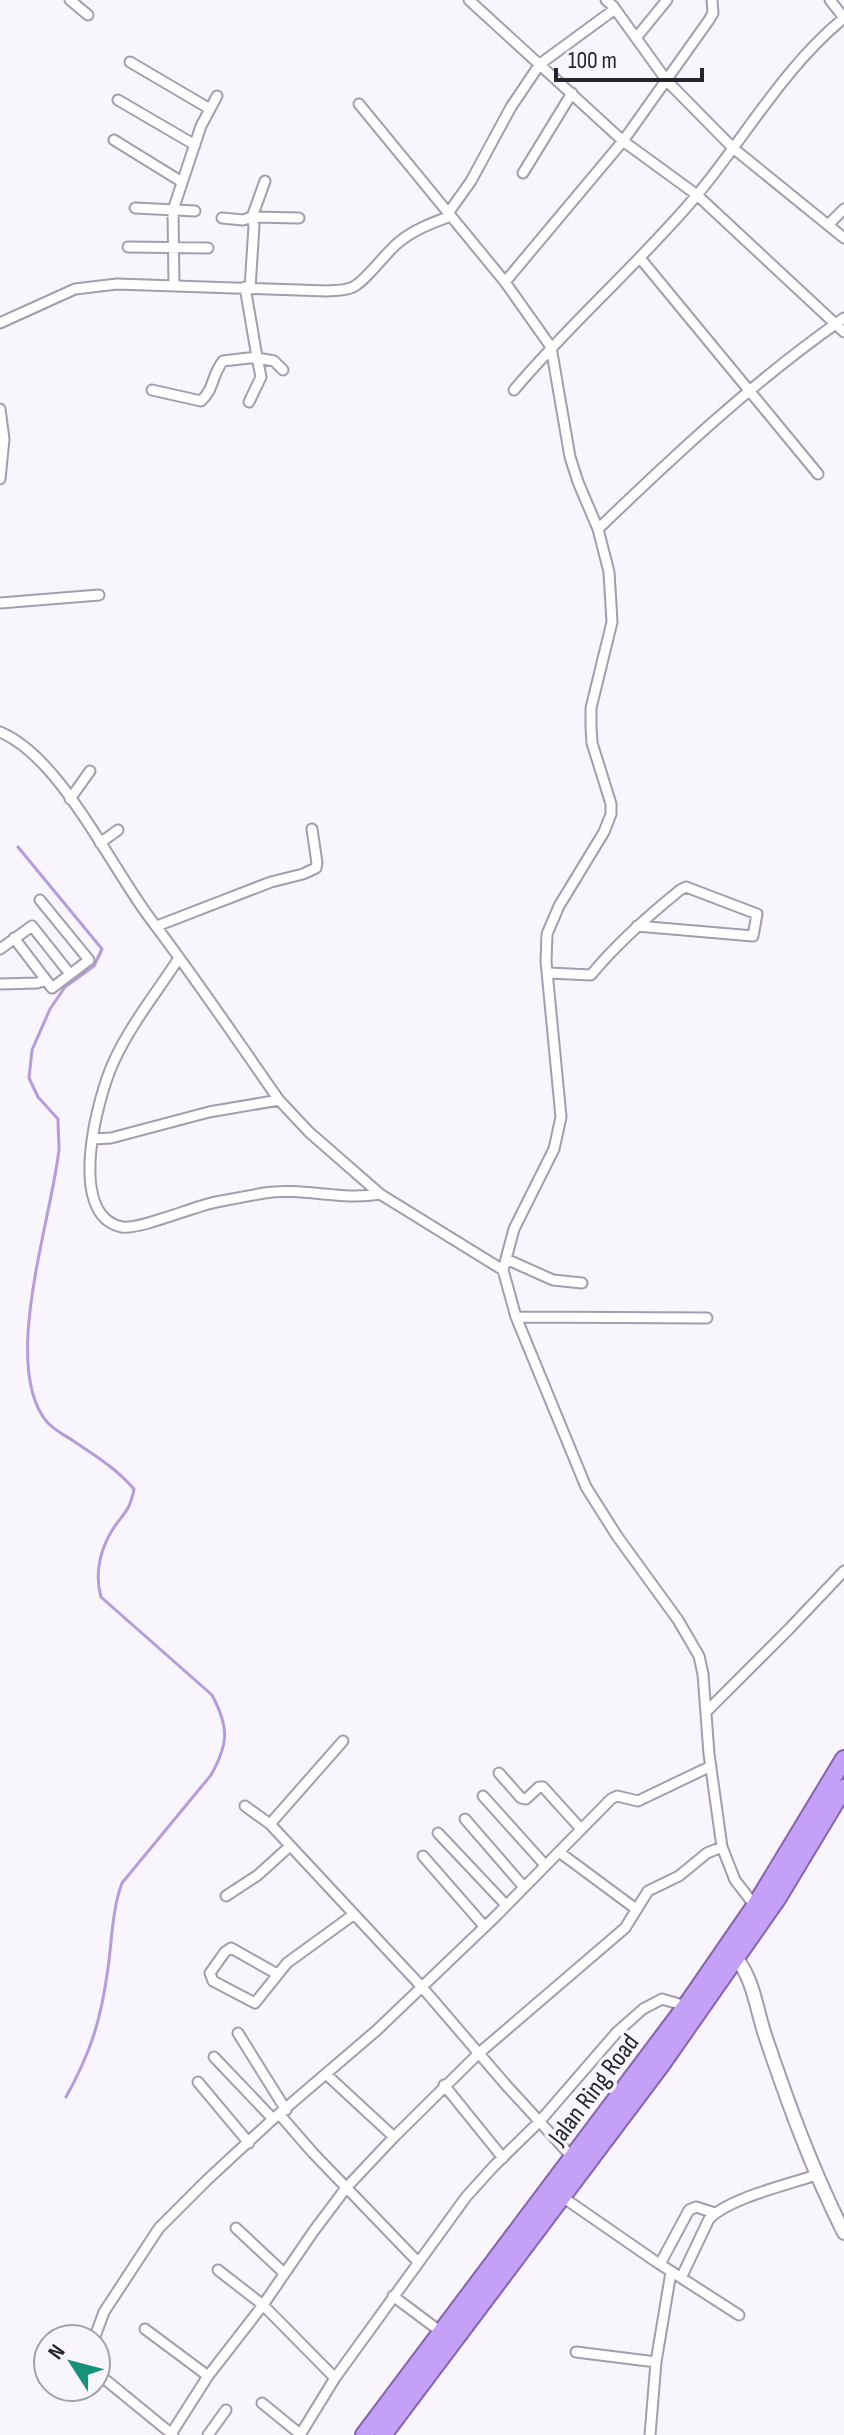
<svg xmlns="http://www.w3.org/2000/svg" width="844" height="2435" font-family="'Sofia Sans Condensed',sans-serif">
  <style>
    .lines { fill: none; stroke-linecap: round; stroke-linejoin: round }
    .stream { stroke: #b69cdd; stroke-width: 3 }
    .minor-casing { stroke: #a39daf; stroke-width: 13 }
    .tertiary-casing { stroke: #a39daf; stroke-width: 16 }
    .trunk-casing { stroke: #8465ad; stroke-width: 20 }
    .minor { stroke: #fff; stroke-width: 9 }
    .tertiary { stroke: #fff; stroke-width: 12 }
    .trunk { stroke: #c4a0f6; stroke-width: 16 }
    .labels { text-anchor: middle; stroke-width: 7; stroke-linejoin: round; paint-order: stroke }
    .street-label { font-size: 26px; fill: #27252c; stroke: #f8f5fd }
  </style>
  <rect width="100%" height="100%" fill="#f8f5fd"/>
  <g class="lines">
    <path class="stream" d="M 18,847 L 102,949 L 94,966 L 65,987 L 50,1009 L 32,1050 L 29,1078 L 38,1097 L 58,1119 C 58,1129 59,1140 59,1149 C 52,1218 0,1366 47,1422 C 53,1429 64,1435 72,1440 C 94,1455 116,1468 134,1489 C 129,1515 121,1514 110,1534 C 99,1553 95,1577 101,1597 L 212,1695 C 229,1727 229,1743 211,1775 L 122,1883 C 112,1910 112,1940 108,1968 C 101,2020 91,2052 66,2097"/>
    <g class="minor-casing">
      <path id="minor" d="M 70,0 L 88,15
        M 469,0 L 623,141 L 697,195 L 844,332
        M 606,0 L 613,6 L 667,81 L 733,148 L 844,238
        M 830,0 L 844,18
        M 636,38 L 667,0
        M 130,62 L 210,109
        M 118,100 L 195,145
        M 359,104 L 505,282 L 551,347 L 570,457 L 578,482 L 598,529 L 609,572 L 612,622 L 591,708 L 591,727 L 592,743 L 611,804 L 611,814 L 604,832 L 559,906 L 547,934 L 546,961 L 561,1117 L 554,1149 L 514,1229 L 503,1270 L 516,1317 L 586,1487 L 617,1536 L 678,1620 L 699,1656 L 703,1674 L 709,1754 L 722,1847 L 735,1880 L 755,1906
        M 114,140 L 182,182
        M 523,173 L 572,93
        M 135,208 L 195,211
        M 449,212 L 471,181 L 511,107 L 540,64 L 615,9
        M 222,218 L 243,220 L 252,217 L 265,181
        M 829,224 L 844,209
        M 128,247 L 208,248
        M 640,258 L 818,474
        M 505,282 L 623,141 L 709,20 L 713,13 L 712,0
        M 174,286 L 173,210 L 201,126 L 217,96
        M 250,288 L 254,226 L 252,217 L 299,218
        M 0,323 L 75,289 L 117,284 L 327,291 C 336,290 345,291 353,287 C 367,280 385,253 399,242 C 415,229 432,223 451,216
        M 257,358 L 274,361 L 283,370
        M 152,390 L 201,401 C 215,388 211,376 223,361 L 257,357 L 245,287
        M 514,390 C 571,322 639,264 697,195 C 746,136 784,67 844,18
        M 249,402 L 261,377 L 257,357
        M 0,409 L 4,439 L 0,479
        M 598,529 C 676,454 755,380 844,318
        M 0,603 L 99,595
        M 0,732 C 61,757 111,868 152,921 C 196,979 237,1040 279,1100 L 309,1132 L 380,1194 L 503,1270
        M 70,799 L 90,771
        M 100,843 L 118,830
        M 40,900 L 89,960 L 52,988 L 46,980
        M 157,926 L 271,882 L 303,874 L 316,868 L 317,863 L 312,829
        M 0,949 L 32,926 L 70,974
        M 179,958 C 157,992 131,1024 114,1061 C 98,1095 65,1216 122,1227 C 139,1230 195,1206 216,1202 C 232,1199 248,1196 264,1193 C 303,1187 341,1201 380,1194
        M 549,973 L 591,975 C 617,943 648,916 680,890 L 686,887 L 757,914 L 753,936 L 637,926
        M 0,984 L 37,983 L 46,980 L 14,938
        M 93,1139 L 111,1138 L 209,1112 L 279,1100
        M 506,1259 L 553,1280 L 582,1283
        M 516,1317 L 707,1318
        M 706,1712 L 789,1629 L 844,1571
        M 499,1773 L 521,1798 L 526,1799 L 539,1787 L 543,1787 L 581,1829
        M 483,1796 L 545,1865
        M 245,1806 L 270,1824 L 421,1986 L 506,2085 L 572,2157
        M 465,1819 L 523,1886
        M 270,1824 L 343,1741
        M 438,1833 L 506,1905
        M 559,1852 L 636,1909
        M 423,1856 L 484,1926
        M 226,1896 L 258,1875 L 290,1846
        M 277,1974 L 231,1948 L 225,1952 L 210,1973 L 213,1981 L 255,2003 L 287,1963 L 353,1915
        M 238,2033 L 286,2110
        M 214,2057 L 273,2119
        M 327,2075 L 394,2137
        M 198,2082 L 249,2143
        M 444,2085 L 503,2158
        M 280,2115 L 313,2153 L 418,2262
        M 561,2196 L 655,2261 L 739,2315
        M 236,2228 L 284,2273
        M 660,2264 L 689,2210 L 696,2207 L 715,2213
        M 218,2270 L 263,2305 L 335,2378
        M 681,2278 L 709,2219 C 729,2198 787,2185 816,2175
        M 393,2296 L 441,2332
        M 145,2329 L 208,2376
        M 94,2339 L 104,2312 L 159,2228 L 207,2180 L 273,2119 L 377,2030 L 496,1916 L 611,1799 L 617,1796 L 638,1801 L 711,1766
        M 576,2352 L 656,2362
        M 96,2372 L 173,2435
        M 262,2403 L 300,2434
        M 171,2434 L 208,2376 L 263,2305 L 313,2232 L 346,2188 L 394,2137 L 478,2054 L 625,1928 L 648,1891 L 679,1876 L 707,1853 L 722,1847
        M 208,2435 L 226,2410
        M 300,2435 L 335,2378 L 466,2197 L 494,2166 L 540,2121 L 617,2032 L 643,2009 L 662,1999 L 686,2006
        M 650,2435 L 656,2362 L 671,2272"/>
    </g>
    <g class="tertiary-casing">
      <path id="tertiary" d="M 736,1958 C 754,1979 757,2013 766,2038 C 789,2106 812,2169 844,2233"/>
    </g>
    <g class="trunk-casing">
      <path id="trunk" d="M 364,2435 L 686,2006 L 755,1906 L 844,1759
        M 383,2435 L 661,2065 L 777,1899 L 844,1788"/>
    </g>
    <use href="#minor" class="minor"/>
    <use href="#tertiary" class="tertiary"/>
    <use href="#trunk" class="trunk"/>
  </g>
  <g class="labels">
    <g class="street-label">
      <text transform="translate(593 2089) rotate(-53)" y="9">Jalan Ring Road</text>
    </g>
  </g>
  <g transform="translate(72 2363) rotate(306)"><circle r="38" fill="#f8f5fd" stroke="#a4a2a9" stroke-width="2"/>
  <path d="M0-6L14 30L0 20L-14 30Z" fill="#169278"/>
  <text y="-12" font-size="22" font-weight="bold" text-anchor="middle" fill="#27252c">N</text>
  </g>
  <path d="M556 68v12h146v-12" fill="none" stroke="#27252c" stroke-width="4"/>
  <text x="568" y="68" font-size="24" fill="#27252c" stroke="#f8f5fd" stroke-width="6" paint-order="stroke">100 m</text>
</svg>
